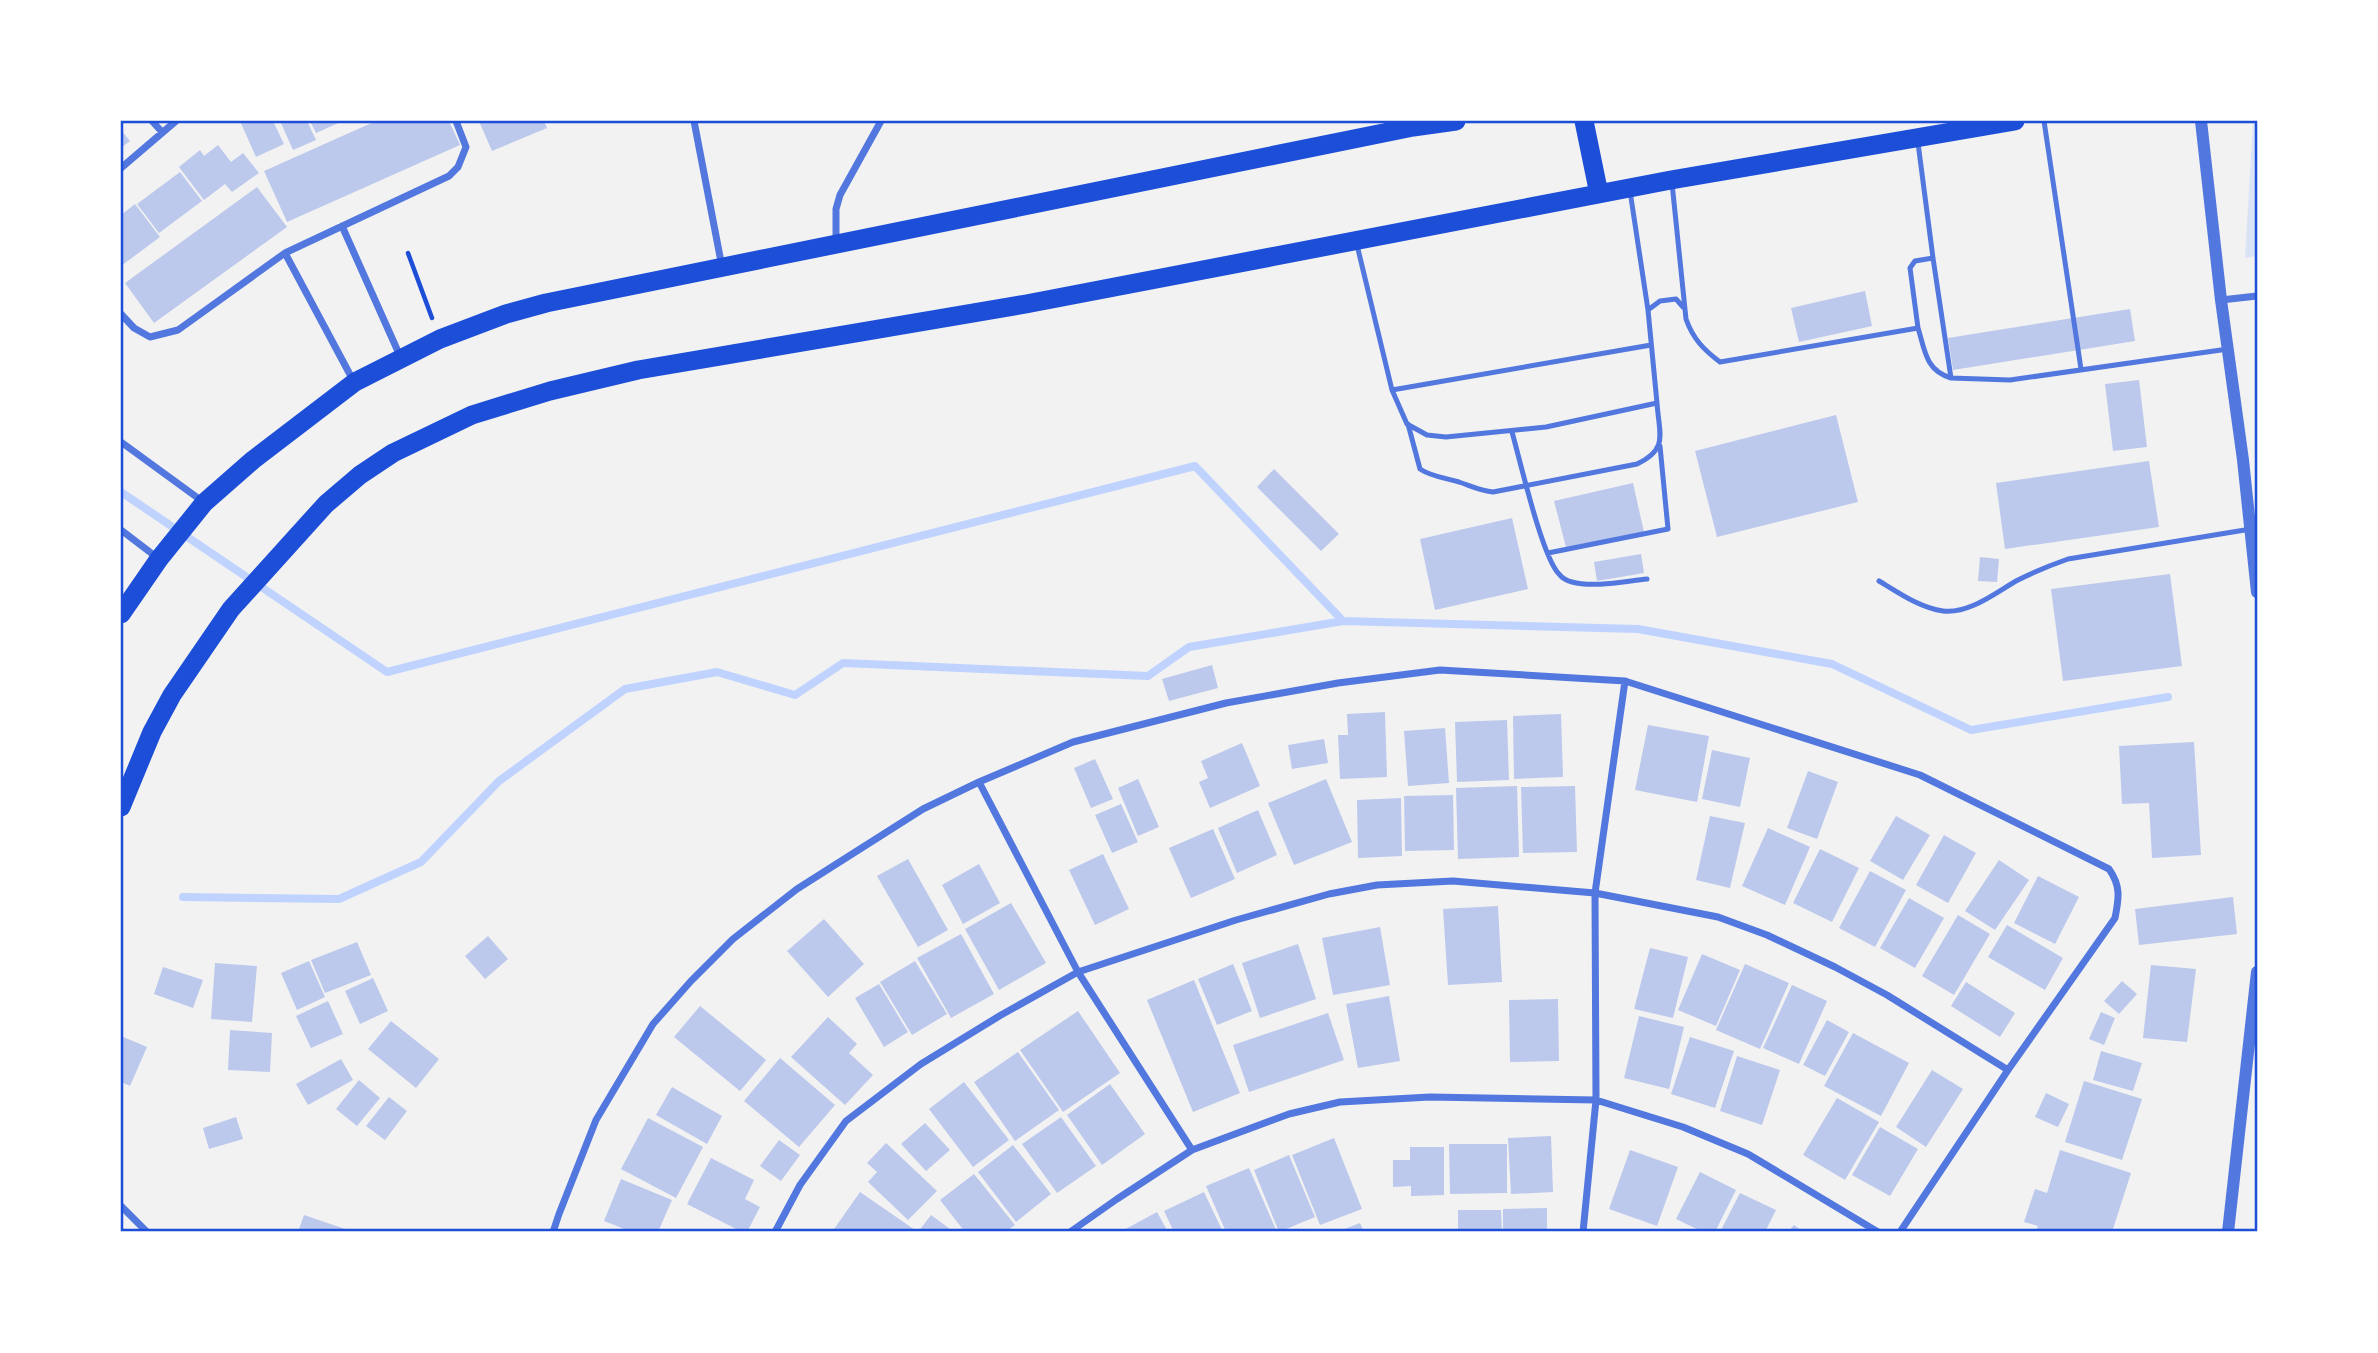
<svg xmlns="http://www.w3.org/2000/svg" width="2378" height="1353" font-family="'Varela Round',sans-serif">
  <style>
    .green { fill: #dbe4f7 }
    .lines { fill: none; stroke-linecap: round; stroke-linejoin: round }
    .stream { stroke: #bfd3fe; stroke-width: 8 }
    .building { fill: #bdc9ec }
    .path { stroke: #1d4ed8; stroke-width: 4.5 }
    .service { stroke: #5277de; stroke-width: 5 }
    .minor { stroke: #5277de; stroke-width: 7 }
    .tertiary { stroke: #5277de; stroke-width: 12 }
    .trunk { stroke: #1d4ed8; stroke-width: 19 }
    .neatline { fill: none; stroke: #1d4ed8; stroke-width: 2.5 }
  </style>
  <rect width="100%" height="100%" fill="#f2f2f2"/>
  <path class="green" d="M 2253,121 L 2257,121 L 2257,256 L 2245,258 Z"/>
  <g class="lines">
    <path class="stream" d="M 121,492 L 387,672 L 1195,466 L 1343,621
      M 183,897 L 339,899 L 421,862 L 499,781 L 625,689 L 717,672 L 795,695 L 843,663 L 1148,676 L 1189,647 L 1343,621 L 1638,629 L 1832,664 L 1971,730 L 2168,697"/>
  </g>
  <path class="building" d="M 240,121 L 273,121 L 284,144 L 256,157 Z
    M 280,121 L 307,121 L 316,140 L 293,150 Z
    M 310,121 L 343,121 L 316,133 Z
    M 376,121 L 449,121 L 460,145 L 287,222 L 264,171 Z
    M 479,121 L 544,121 L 547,128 L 492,151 Z
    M 121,130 L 130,141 L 121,148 Z
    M 218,145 L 231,162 L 243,153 L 259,173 L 232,192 L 225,184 L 204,200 L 179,167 L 200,150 L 204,156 Z
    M 180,172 L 202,201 L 159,233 L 137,204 Z
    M 257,187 L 287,227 L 154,323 L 125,283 Z
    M 135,204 L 160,237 L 121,266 L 121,215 Z
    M 1865,291 L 1872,326 L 1799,342 L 1791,308 Z
    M 2130,309 L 2135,341 L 1953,370 L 1948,338 Z
    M 2139,380 L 2147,447 L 2113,451 L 2105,384 Z
    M 1836,415 L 1858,502 L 1717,537 L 1695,451 Z
    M 2149,461 L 2159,527 L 2005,549 L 1996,483 Z
    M 1274,469 L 1339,534 L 1321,551 L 1257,487 Z
    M 1633,483 L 1644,532 L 1566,547 L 1554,501 Z
    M 1512,518 L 1528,589 L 1435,610 L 1420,539 Z
    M 1641,554 L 1644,573 L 1597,581 L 1594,562 Z
    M 1980,557 L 1999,559 L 1997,582 L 1978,581 Z
    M 2170,574 L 2182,666 L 2063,681 L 2051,589 Z
    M 1212,665 L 1218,688 L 1169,701 L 1162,679 Z
    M 1385,712 L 1387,777 L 1340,779 L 1338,735 L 1348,735 L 1347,714 Z
    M 1561,714 L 1563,777 L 1514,779 L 1513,716 Z
    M 1507,720 L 1509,780 L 1457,782 L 1455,722 Z
    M 1648,725 L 1709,736 L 1697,802 L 1635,790 Z
    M 1445,728 L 1449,783 L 1408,786 L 1404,731 Z
    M 1324,739 L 1328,763 L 1292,769 L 1288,745 Z
    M 2194,742 L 2201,855 L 2152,858 L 2149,803 L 2122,804 L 2119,746 Z
    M 1242,743 L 1260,786 L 1210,808 L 1199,782 L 1208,778 L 1201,761 Z
    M 1712,750 L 1750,758 L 1740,807 L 1702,799 Z
    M 1095,759 L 1113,799 L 1091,808 L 1074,768 Z
    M 1808,771 L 1838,782 L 1817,839 L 1787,828 Z
    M 1138,779 L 1159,827 L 1138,836 L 1118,788 Z
    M 1326,779 L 1352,842 L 1294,865 L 1268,803 Z
    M 1517,786 L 1519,857 L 1458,859 L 1456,788 Z
    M 1575,786 L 1577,852 L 1523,853 L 1521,787 Z
    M 1453,795 L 1454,850 L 1405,851 L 1404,796 Z
    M 1401,798 L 1402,856 L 1358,858 L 1357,800 Z
    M 1121,804 L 1138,842 L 1112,853 L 1095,815 Z
    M 1258,810 L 1277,855 L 1237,873 L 1218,828 Z
    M 1710,816 L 1745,823 L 1730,888 L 1696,880 Z
    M 1896,816 L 1930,835 L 1903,880 L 1870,861 Z
    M 1768,828 L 1810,847 L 1785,905 L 1742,886 Z
    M 1213,829 L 1235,879 L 1191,898 L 1169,848 Z
    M 1944,835 L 1976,853 L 1948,903 L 1916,885 Z
    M 1820,849 L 1859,868 L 1832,922 L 1793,903 Z
    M 1103,854 L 1129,909 L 1095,925 L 1069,870 Z
    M 908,859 L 948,930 L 918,947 L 877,876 Z
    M 1999,860 L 2029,880 L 1995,930 L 1965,911 Z
    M 979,864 L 1000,903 L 963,924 L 942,885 Z
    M 1870,871 L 1906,890 L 1875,947 L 1839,928 Z
    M 2038,876 L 2079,897 L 2055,944 L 2014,923 Z
    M 2233,897 L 2237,934 L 2139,945 L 2135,909 Z
    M 1909,898 L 1944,918 L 1915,968 L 1880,948 Z
    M 1011,903 L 1046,963 L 999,990 L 965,929 Z
    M 1498,906 L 1502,982 L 1448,985 L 1443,909 Z
    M 1958,915 L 1990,934 L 1954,995 L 1922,976 Z
    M 824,919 L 864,964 L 828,997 L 787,951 Z
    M 2007,925 L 2063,958 L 2045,990 L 1988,957 Z
    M 1380,927 L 1390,985 L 1333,995 L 1322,938 Z
    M 961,934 L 994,994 L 951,1018 L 917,958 Z
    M 488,936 L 508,959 L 485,979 L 465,956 Z
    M 357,942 L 371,975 L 325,993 L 311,960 Z
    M 1298,944 L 1316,999 L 1260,1018 L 1242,963 Z
    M 1650,948 L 1688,957 L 1673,1018 L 1634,1009 Z
    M 1702,954 L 1740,970 L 1716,1026 L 1678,1010 Z
    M 309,961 L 325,997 L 297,1010 L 281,973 Z
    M 915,961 L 947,1014 L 912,1035 L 880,982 Z
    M 215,963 L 257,966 L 252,1022 L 211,1019 Z
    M 1233,964 L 1252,1011 L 1217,1025 L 1198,979 Z
    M 1745,964 L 1789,983 L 1760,1049 L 1716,1030 Z
    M 2151,965 L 2196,969 L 2187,1042 L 2143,1038 Z
    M 163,967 L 203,980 L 193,1008 L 154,994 Z
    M 373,978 L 388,1011 L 360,1024 L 345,991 Z
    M 1194,980 L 1240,1093 L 1193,1112 L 1147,1000 Z
    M 2122,981 L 2137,994 L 2119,1014 L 2104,1001 Z
    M 1966,982 L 2015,1013 L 2000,1037 L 1951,1006 Z
    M 879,984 L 908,1032 L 884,1047 L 855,998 Z
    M 1792,985 L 1827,1001 L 1799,1064 L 1763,1048 Z
    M 1389,996 L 1400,1061 L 1358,1068 L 1346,1004 Z
    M 1558,999 L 1559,1061 L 1510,1062 L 1509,1000 Z
    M 328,1001 L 343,1034 L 311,1048 L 296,1016 Z
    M 700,1006 L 766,1060 L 740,1091 L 674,1037 Z
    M 1078,1011 L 1120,1073 L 1063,1112 L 1020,1050 Z
    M 2101,1012 L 2115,1018 L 2104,1045 L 2089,1039 Z
    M 1328,1013 L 1344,1060 L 1249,1092 L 1233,1045 Z
    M 1639,1016 L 1684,1027 L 1669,1089 L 1624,1078 Z
    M 828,1017 L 857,1044 L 849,1053 L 873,1075 L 845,1105 L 791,1057 Z
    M 1827,1020 L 1849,1032 L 1825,1076 L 1803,1065 Z
    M 391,1021 L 439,1059 L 416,1088 L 368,1049 Z
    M 230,1030 L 272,1033 L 270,1072 L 228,1070 Z
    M 1853,1033 L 1909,1063 L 1881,1116 L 1824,1086 Z
    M 121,1036 L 147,1047 L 130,1086 L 121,1082 Z
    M 1690,1037 L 1734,1051 L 1715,1108 L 1671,1094 Z
    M 2101,1051 L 2142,1063 L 2133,1091 L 2093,1080 Z
    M 1018,1052 L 1059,1110 L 1015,1141 L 974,1082 Z
    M 1737,1056 L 1780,1070 L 1762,1125 L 1720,1111 Z
    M 780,1058 L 835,1105 L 799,1147 L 744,1101 Z
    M 341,1059 L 353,1080 L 308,1105 L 296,1084 Z
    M 1932,1070 L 1963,1089 L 1926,1147 L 1896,1127 Z
    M 359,1080 L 380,1098 L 357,1126 L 336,1109 Z
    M 2084,1081 L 2142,1099 L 2122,1160 L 2065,1142 Z
    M 964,1082 L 1009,1140 L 973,1167 L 929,1109 Z
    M 1110,1084 L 1145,1134 L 1102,1165 L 1067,1115 Z
    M 672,1087 L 722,1116 L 707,1144 L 656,1115 Z
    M 2046,1093 L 2069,1104 L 2058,1127 L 2035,1117 Z
    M 389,1097 L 407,1111 L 385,1140 L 366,1126 Z
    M 1837,1098 L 1879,1122 L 1845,1180 L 1803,1155 Z
    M 236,1117 L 243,1139 L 209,1149 L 203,1128 Z
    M 1061,1117 L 1096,1166 L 1057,1193 L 1022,1144 Z
    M 648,1118 L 703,1147 L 676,1198 L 621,1169 Z
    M 925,1123 L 950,1150 L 926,1171 L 901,1144 Z
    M 1880,1127 L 1918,1149 L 1890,1196 L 1852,1175 Z
    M 1551,1136 L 1553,1192 L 1511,1194 L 1508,1138 Z
    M 1334,1138 L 1362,1209 L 1320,1225 L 1292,1155 Z
    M 779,1140 L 800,1155 L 781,1181 L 760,1166 Z
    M 886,1143 L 937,1191 L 908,1220 L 868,1182 L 877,1172 L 867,1163 Z
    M 1449,1144 L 1507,1144 L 1507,1193 L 1450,1194 Z
    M 1013,1145 L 1051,1194 L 1016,1222 L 978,1172 Z
    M 1410,1147 L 1444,1147 L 1444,1195 L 1411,1196 L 1411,1186 L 1393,1187 L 1393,1160 L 1410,1160 Z
    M 1630,1150 L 1678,1167 L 1657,1226 L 1609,1209 Z
    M 2060,1150 L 2131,1173 L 2112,1232 L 2036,1232 L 2038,1226 L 2024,1222 L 2035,1189 L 2047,1193 Z
    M 1289,1155 L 1315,1217 L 1279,1232 L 1254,1170 Z
    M 711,1158 L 754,1180 L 745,1199 L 760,1207 L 747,1232 L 742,1232 L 687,1204 Z
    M 1249,1168 L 1277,1232 L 1226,1232 L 1206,1186 Z
    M 1700,1172 L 1736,1190 L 1715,1232 L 1703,1232 L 1676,1219 Z
    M 974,1174 L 1015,1225 L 1005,1232 L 965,1232 L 940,1200 Z
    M 621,1179 L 672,1200 L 658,1232 L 632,1232 L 604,1221 Z
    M 860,1192 L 918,1232 L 931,1215 L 954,1232 L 832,1232 Z
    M 1204,1192 L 1223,1232 L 1174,1232 L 1164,1211 Z
    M 1740,1193 L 1776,1210 L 1765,1232 L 1720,1232 Z
    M 1547,1208 L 1547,1232 L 1503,1232 L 1503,1209 Z
    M 1458,1210 L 1501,1210 L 1502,1232 L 1458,1232 Z
    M 1157,1212 L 1168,1232 L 1120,1232 Z
    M 304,1215 L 354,1232 L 298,1232 Z
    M 1360,1223 L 1364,1232 L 1337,1232 Z
    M 1794,1225 L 1803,1232 L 1788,1232 Z"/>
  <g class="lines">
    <path class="path" d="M 408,253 L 432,318"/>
    <path class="service" d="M 2044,121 L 2081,369
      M 1672,183 L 1686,319 C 1693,339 1704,350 1720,362 L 1918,328 C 1925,350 1925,370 1951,378 L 2010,380 L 2228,349
      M 1357,245 L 1392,390 L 1407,424 L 1427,435 L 1446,437 L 1546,427 L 1657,403 L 1648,310 L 1630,191
      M 1933,258 L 1951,378
      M 1648,310 L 1660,301 L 1676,299 L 1683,307
      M 1918,328 L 1910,268 L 1915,261 L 1933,258 L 1918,143
      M 1392,390 L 1651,345
      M 1408,424 L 1420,469 C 1432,477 1446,478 1459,482 C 1471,486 1481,491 1493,492 L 1637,464 C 1669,449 1659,434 1657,403
      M 1512,432 C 1520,460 1542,557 1559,574 C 1562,578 1568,581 1572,582 C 1593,588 1626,581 1647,579
      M 1548,553 L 1668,529 L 1660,446
      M 1879,581 C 1899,593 1920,608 1943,611 C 1970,614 1996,592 2018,580 C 2034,572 2051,565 2068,559 L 2251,529"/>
    <path class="minor" d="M 152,121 L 162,132
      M 694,121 L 722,267
      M 121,168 L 176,121
      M 342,226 L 400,356
      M 836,242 L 836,209 L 840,195 L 881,121
      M 285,253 L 354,382
      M 2221,300 L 2257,296
      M 121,314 L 134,328 L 150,337 L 178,330 L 285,253 L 449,176 L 458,167 L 466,147 L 456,121
      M 121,442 L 202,501
      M 121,530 L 159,559
      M 979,782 L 1078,972 L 1192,1150
      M 121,1206 L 147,1232
      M 553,1232 L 559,1214 L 596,1120 L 653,1024 L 691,981 L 733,939 L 797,889 L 923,809 L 979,782 L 1073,742 L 1226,703 L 1338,683 L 1440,670 L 1625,681 L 1920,775 L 2109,869 C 2121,886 2119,898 2115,918 L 2008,1070 L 1900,1232
      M 775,1232 L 800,1185 L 846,1121 L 921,1064 L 1001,1015 L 1078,972 L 1236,920 L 1329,894 L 1377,885 L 1453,881 L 1595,893 L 1718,917 L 1767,935 L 1835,967 L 1887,995 L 2008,1070
      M 1070,1232 L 1117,1199 L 1192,1150 L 1289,1114 L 1340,1102 L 1430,1097 L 1596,1100 L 1683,1127 L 1748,1154 L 1878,1232
      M 1583,1232 L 1596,1100 L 1595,893 L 1625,681"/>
    <path class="tertiary" d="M 2201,121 L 2221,300 L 2243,460 L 2257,592
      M 2228,1232 L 2257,972"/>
    <path class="trunk" d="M 1584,121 L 1599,194
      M 121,614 L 159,559 L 204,503 L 253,460 L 355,382 L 440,339 L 506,314 L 546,303 L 1413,127 L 1456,121
      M 121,807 L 152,732 L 172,695 L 231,609 L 326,504 L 360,475 L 393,453 L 472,415 L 550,391 L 638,370 L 1026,304 L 1671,180 L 2015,121"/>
  </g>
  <rect width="2378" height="1353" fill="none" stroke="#ffffff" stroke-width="245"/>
  <rect x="122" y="122" width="2134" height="1108" class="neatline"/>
</svg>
